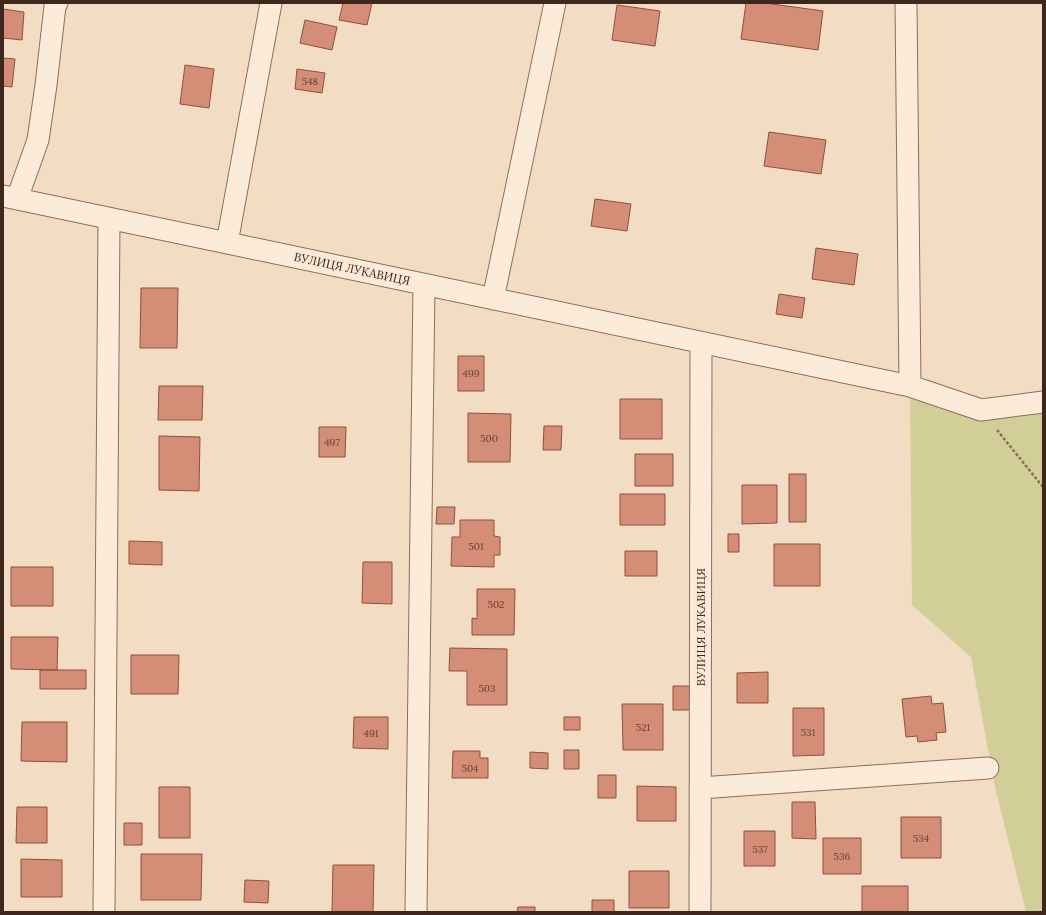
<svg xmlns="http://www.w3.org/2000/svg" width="1046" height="915" font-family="Lora,serif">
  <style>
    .green { fill: #d2ce97 }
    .building { fill: #d48d77; stroke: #914f3c }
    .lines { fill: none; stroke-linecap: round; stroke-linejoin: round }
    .minor-casing { stroke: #8f6c58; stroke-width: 23 }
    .path { stroke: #8f6c58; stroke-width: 2.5; stroke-dasharray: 3 2; stroke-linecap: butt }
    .minor { stroke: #fcebd9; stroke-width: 21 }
    .labels { text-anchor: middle; stroke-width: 3; stroke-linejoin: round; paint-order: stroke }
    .number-label { font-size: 10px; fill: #644134 }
    .street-label { font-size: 12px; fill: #3e281e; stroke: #f9e8d5 }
  </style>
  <rect width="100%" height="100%" fill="#f2dcc4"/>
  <path class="green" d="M 910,386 L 981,410 L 1043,402 L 1043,912 L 1025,912 L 1025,908 L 995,787 L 971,657 L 912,605 Z"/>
  <path class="building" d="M 343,3 L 372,3 L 367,25 L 339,20 Z
    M 746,3 L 765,3 L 823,11 L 818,50 L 741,39 Z
    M 617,5 L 660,11 L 655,46 L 612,40 Z
    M 3,9 L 24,12 L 22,40 L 3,38 Z
    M 305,20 L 337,27 L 332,50 L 300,43 Z
    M 3,58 L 15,59 L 12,87 L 3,86 Z
    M 185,65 L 214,69 L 209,108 L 180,104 Z
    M 297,69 L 325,73 L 322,93 L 295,89 Z
    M 769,132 L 826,140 L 821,174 L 764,166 Z
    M 595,199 L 631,204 L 627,231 L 591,226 Z
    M 816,248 L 858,254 L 854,285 L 812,279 Z
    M 141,288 L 178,288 L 177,348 L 140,348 Z
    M 779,294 L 805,298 L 802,318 L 776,314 Z
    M 458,356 L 484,356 L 484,391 L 458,391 Z
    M 159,386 L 203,386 L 202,420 L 158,420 Z
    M 620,399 L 662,399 L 662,439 L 620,439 Z
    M 468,413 L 511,414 L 510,462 L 468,462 Z
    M 544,426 L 562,426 L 561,450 L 543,450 Z
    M 319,427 L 346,427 L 345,457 L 319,457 Z
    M 159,436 L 200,437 L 199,491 L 159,490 Z
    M 635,454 L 673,454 L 673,486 L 635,486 Z
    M 789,474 L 806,474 L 806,522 L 789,522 Z
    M 742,485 L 777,485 L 777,523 L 742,524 Z
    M 620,494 L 665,494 L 665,525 L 620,525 Z
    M 437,507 L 455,507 L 454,524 L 436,524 Z
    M 460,520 L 494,520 L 494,536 L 500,537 L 500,555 L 494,555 L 494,567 L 451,566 L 452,537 L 460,537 Z
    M 728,534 L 739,534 L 739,552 L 728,552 Z
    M 129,541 L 162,542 L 162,565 L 129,564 Z
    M 774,544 L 820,544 L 820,586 L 774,586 Z
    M 625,551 L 657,551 L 657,576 L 625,576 Z
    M 363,562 L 392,562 L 392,604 L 362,603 Z
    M 11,567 L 53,567 L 53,606 L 11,606 Z
    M 477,589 L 515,589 L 514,635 L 472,635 L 472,618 L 477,619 Z
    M 11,637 L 58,637 L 57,670 L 11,669 Z
    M 450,648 L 507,649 L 507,705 L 467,705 L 467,671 L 449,671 Z
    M 131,655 L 179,655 L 178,694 L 131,694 Z
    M 40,670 L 86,670 L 86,689 L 40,689 Z
    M 768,672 L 768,703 L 737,703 L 737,673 Z
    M 673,686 L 692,686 L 692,710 L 673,710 Z
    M 931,696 L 932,704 L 943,703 L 946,732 L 936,733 L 937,740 L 918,742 L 917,736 L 906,737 L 902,699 Z
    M 622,704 L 663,704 L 663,750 L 623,750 Z
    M 793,708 L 824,708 L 824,755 L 793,756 Z
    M 354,717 L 388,717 L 388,749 L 353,748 Z
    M 564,717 L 580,717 L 580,730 L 564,730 Z
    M 22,722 L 67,722 L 67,762 L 21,761 Z
    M 564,750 L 579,750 L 579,769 L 564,769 Z
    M 453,751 L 480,751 L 480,758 L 488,758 L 488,778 L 452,778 Z
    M 530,752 L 548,753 L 548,769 L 530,768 Z
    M 598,775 L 616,775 L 616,798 L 598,798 Z
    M 637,786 L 676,787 L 676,821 L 637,821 Z
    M 159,787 L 190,787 L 190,838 L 159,838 Z
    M 792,802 L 815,802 L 816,839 L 792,838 Z
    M 17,807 L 47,807 L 47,843 L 16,843 Z
    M 901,817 L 941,817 L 941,858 L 901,858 Z
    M 124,823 L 142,823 L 142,845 L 124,845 Z
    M 744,831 L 775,831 L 775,866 L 744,866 Z
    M 823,838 L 861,838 L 861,874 L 823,874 Z
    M 141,854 L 202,854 L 201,900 L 141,900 Z
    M 21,859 L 62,860 L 62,897 L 21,897 Z
    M 333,865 L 374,865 L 373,912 L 332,912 Z
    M 629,871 L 669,871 L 669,908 L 629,908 Z
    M 245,880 L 269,881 L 268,903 L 244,902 Z
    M 862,886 L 908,886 L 908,912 L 862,912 Z
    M 592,900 L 614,900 L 614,912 L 592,912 Z
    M 518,907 L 535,907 L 535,912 L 517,912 Z"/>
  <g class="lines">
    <g class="minor-casing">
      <path id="minor" d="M 906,3 L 910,386
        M 3,196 L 910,386 L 981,410 L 1043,402
        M 17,199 L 38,140 L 46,85 L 55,6 L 57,3
        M 227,243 L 271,3
        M 493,299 L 555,3
        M 700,788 L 988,768
        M 104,912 L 109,218
        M 416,912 L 424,285
        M 700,912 L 701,343"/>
    </g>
    <path class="path" d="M 997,430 L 1043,487"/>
    <use href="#minor" class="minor"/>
  </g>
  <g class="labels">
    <g class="number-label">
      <text x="310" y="85">548</text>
      <text x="471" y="377">499</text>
      <text x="489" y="442">500</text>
      <text x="332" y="446">497</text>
      <text x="476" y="550">501</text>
      <text x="496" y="608">502</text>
      <text x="487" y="692">503</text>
      <text x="643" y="731">521</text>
      <text x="808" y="736">531</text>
      <text x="371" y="737">491</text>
      <text x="470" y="772">504</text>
      <text x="921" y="842">534</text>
      <text x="760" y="853">537</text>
      <text x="842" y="860">536</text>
    </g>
    <g class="street-label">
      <text transform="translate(352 269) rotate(12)" y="4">ВУЛИЦЯ ЛУКАВИЦЯ</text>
      <text transform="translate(701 627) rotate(-90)" y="4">ВУЛИЦЯ ЛУКАВИЦЯ</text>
    </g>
  </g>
  <rect width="1046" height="915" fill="none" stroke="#3e281e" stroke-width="8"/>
</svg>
